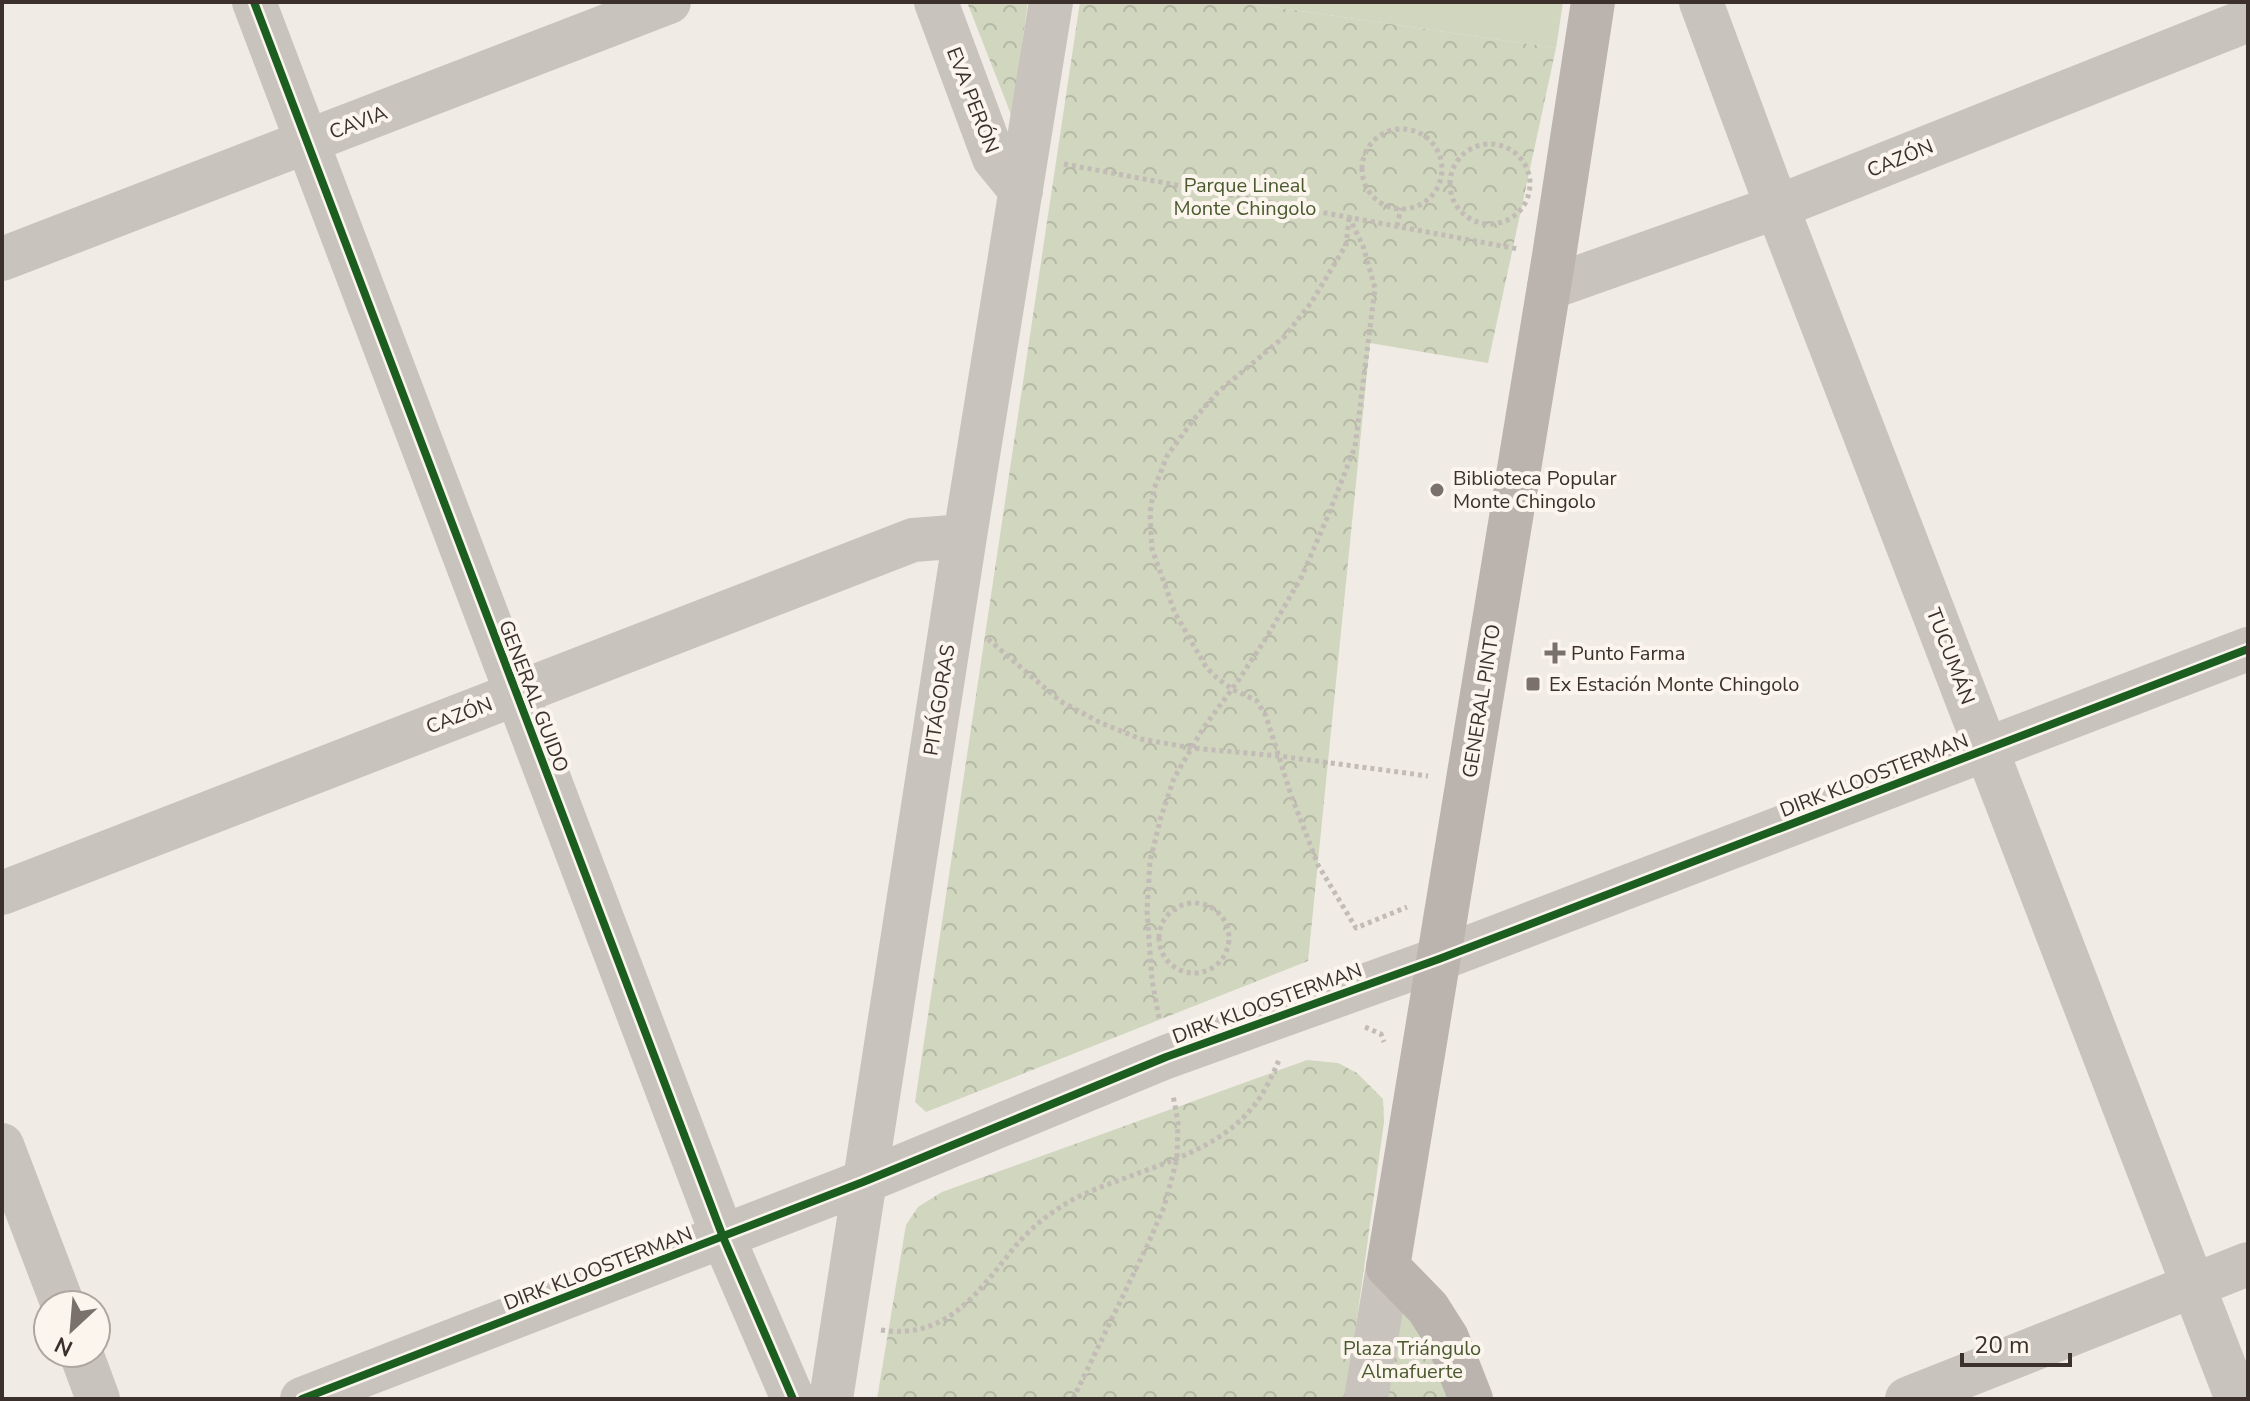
<svg xmlns="http://www.w3.org/2000/svg" width="2250" height="1401" font-family="'Nunito Sans',sans-serif">
  <style>
    .green { fill: #d1d6bf }
    .park { fill: url(#park-crowns) }
    .lines { fill: none; stroke-linecap: round; stroke-linejoin: round }
    .path { stroke: #c2bbb6; stroke-width: 5; stroke-dasharray: 4 4; stroke-linecap: butt }
    .minor { stroke: #c9c3be; stroke-width: 44 }
    .secondary { stroke: #bab3ae; stroke-width: 44 }
    .cycleway-casing { stroke: #fbf5ee; stroke-width: 13 }
    .cycleway { stroke: #1b5e20; stroke-width: 8 }
    .poi-dot { fill: #7a716c; stroke: #fbf5ee; stroke-width: 3 }
    .labels { text-anchor: middle; stroke-width: 8; stroke-linejoin: round; paint-order: stroke }
    .street-label { font-size: 20px; fill: #3b302b; stroke: #fbf5ee }
    .park-label { font-size: 20px; fill: #4a5a2e; stroke: #fbf5ee }
    .poi-label { font-size: 20px; fill: #3b302b; stroke: #fbf5ee; text-anchor: start }
  </style>
  <defs>
    <pattern id="park-crowns" width="20" height="18" patternUnits="userSpaceOnUse" patternTransform="scale(2)"><rect width="20" height="18" fill="#d1d6bf"/><path d="M2 6a3 3 0 1 1 6 0M12 15a3 3 0 1 1 6 0" fill="none" stroke="#b4b8a4"/></pattern>
  </defs>
  <rect width="100%" height="100%" fill="#f0ebe5"/>
  <path class="green" d="M 1239,2 L 1563,2 L 1556,48 Z"/>
  <path class="park" d="M 967,2 L 1028,2 L 1012,117 Z
    M 1080,2 L 1239,2 L 1556,48 L 1488,363 L 1370,343 L 1308,961 L 926,1112 L 915,1102 Z
    M 1307,1060 L 1338,1063 L 1357,1073 L 1383,1099 L 1384,1122 L 1346,1399 L 877,1399 L 906,1225 L 918,1207 L 942,1192 Z
    M 1388,1267 L 1471,1399 L 1366,1399 Z"/>
  <g class="lines">
    <path class="path" d="M1362 169a40 40 0 1 1 80 0a40 40 0 1 1-80 0Z
      M1450 184a40 40 0 1 1 80 0a40 40 0 1 1-80 0Z
      M 1064,164 L 1518,249
      M 1349,218 L 1346,245 L 1311,303 L 1284,337 L 1218,392 L 1194,419 L 1167,456 L 1154,489 L 1150,513 L 1152,549 L 1175,613 L 1206,667 L 1217,678 L 1232,689 L 1257,701 L 1266,716 L 1291,795 L 1318,865 L 1356,928 L 1407,907
      M 1397,226 L 1401,208
      M 988,639 L 1060,701 L 1101,723 L 1141,739 L 1192,748 L 1279,756 L 1428,776
      M1159 938a35 35 0 1 1 70 0a35 35 0 1 1-70 0Z
      M 1159,1018 L 1152,980 L 1147,911 L 1150,861 L 1161,817 L 1174,778 L 1204,727 L 1238,681 L 1268,635 L 1302,576 L 1327,518 L 1355,447 L 1375,288 L 1363,246 L 1349,217
      M 1365,1027 L 1381,1034 L 1384,1042
      M 881,1330 C 946,1340 977,1294 1013,1249 C 1027,1232 1045,1216 1064,1205 C 1080,1194 1101,1187 1120,1180 C 1167,1162 1219,1148 1252,1108 C 1264,1094 1272,1076 1279,1060
      M 1073,1399 L 1148,1244 L 1164,1207 L 1177,1159 L 1178,1122 L 1173,1095"/>
    <path class="minor" d="M 254,2 L 723,1237 L 793,1399
      M 936,2 L 994,158 L 1021,191
      M 1701,2 L 1777,207 L 2237,1399
      M 2,259 L 669,2
      M 1549,288 L 1777,207 L 2248,20
      M 2,893 L 913,540 L 965,536
      M 2,1145 L 63,1305
      M 81,1353 L 98,1399
      M 302,1399 L 863,1182 L 1166,1057 L 1439,959 L 2248,649
      M 831,1399 L 965,536 L 1051,2
      M 1366,1399 L 1388,1267
      M 1907,1399 L 2248,1264"/>
    <path class="secondary" d="M 1471,1399 L 1447,1338 L 1428,1308 L 1388,1267 L 1554,256 L 1593,2"/>
    <g class="cycleway-casing">
      <path id="cycleway" d="M 254,2 L 723,1237 L 793,1399
        M 302,1399 L 863,1182 L 1166,1057 L 1439,959 L 2248,649"/>
    </g>
    <use href="#cycleway" class="cycleway"/>
  </g>
  <g class="poi-dot">
    <circle cx="1437" cy="490" r="8"/>
    <path d="M1551 641h8v8h8v8h-8v8h-8v-8h-8v-8h8z"/>
    <rect x="1525" y="676" width="16" height="16" rx="4"/>
  </g>
  <g class="labels">
    <g class="street-label">
      <text transform="translate(973 100) rotate(69)" y="7">EVA PERÓN</text>
      <text transform="translate(358 122) rotate(-21)" y="7">CAVIA</text>
      <text transform="translate(1900 158) rotate(-22)" y="7">CAZÓN</text>
      <text transform="translate(1951 656) rotate(69)" y="7">TUCUMÁN</text>
      <text transform="translate(534 696) rotate(69)" y="7">GENERAL GUIDO</text>
      <text transform="translate(939 700) rotate(-81)" y="7">PITÁGORAS</text>
      <text transform="translate(1481 701) rotate(-81)" y="7">GENERAL PINTO</text>
      <text transform="translate(459 715) rotate(-21)" y="7">CAZÓN</text>
      <text transform="translate(1874 775) rotate(-21)" y="7">DIRK KLOOSTERMAN</text>
      <text transform="translate(1267 1003) rotate(-20)" y="7">DIRK KLOOSTERMAN</text>
      <text transform="translate(598 1268) rotate(-21)" y="7">DIRK KLOOSTERMAN</text>
    </g>
    <g class="park-label">
      <text x="1245" y="192">Parque Lineal<tspan x="1245" dy="23">Monte Chingolo</tspan></text>
      <text x="1412" y="1355">Plaza Triángulo<tspan x="1412" dy="23">Almafuerte</tspan></text>
    </g>
    <g class="poi-label">
      <text x="1453" y="485">Biblioteca Popular<tspan x="1453" dy="23">Monte Chingolo</tspan></text>
      <text x="1571" y="660">Punto Farma</text>
      <text x="1549" y="691">Ex Estación Monte Chingolo</text>
    </g>
  </g>
  <rect width="2250" height="1401" fill="none" stroke="#3b302b" stroke-width="8"/>
  <g transform="translate(72 1329) rotate(206)"><circle r="38" fill="#fbf5ee" stroke="#aea6a0" stroke-width="2"/>
  <path d="M0-6L14 30L0 20L-14 30Z" fill="#7a716c"/>
  <text y="-12" font-size="22" font-weight="bold" text-anchor="middle" fill="#3b302b">N</text>
  </g>
  <path d="M1962 1353v12h108v-12" fill="none" stroke="#3b302b" stroke-width="4"/>
  <text x="1974" y="1353" font-size="24" fill="#3b302b" stroke="#fbf5ee" stroke-width="6" paint-order="stroke">20 m</text>
</svg>
